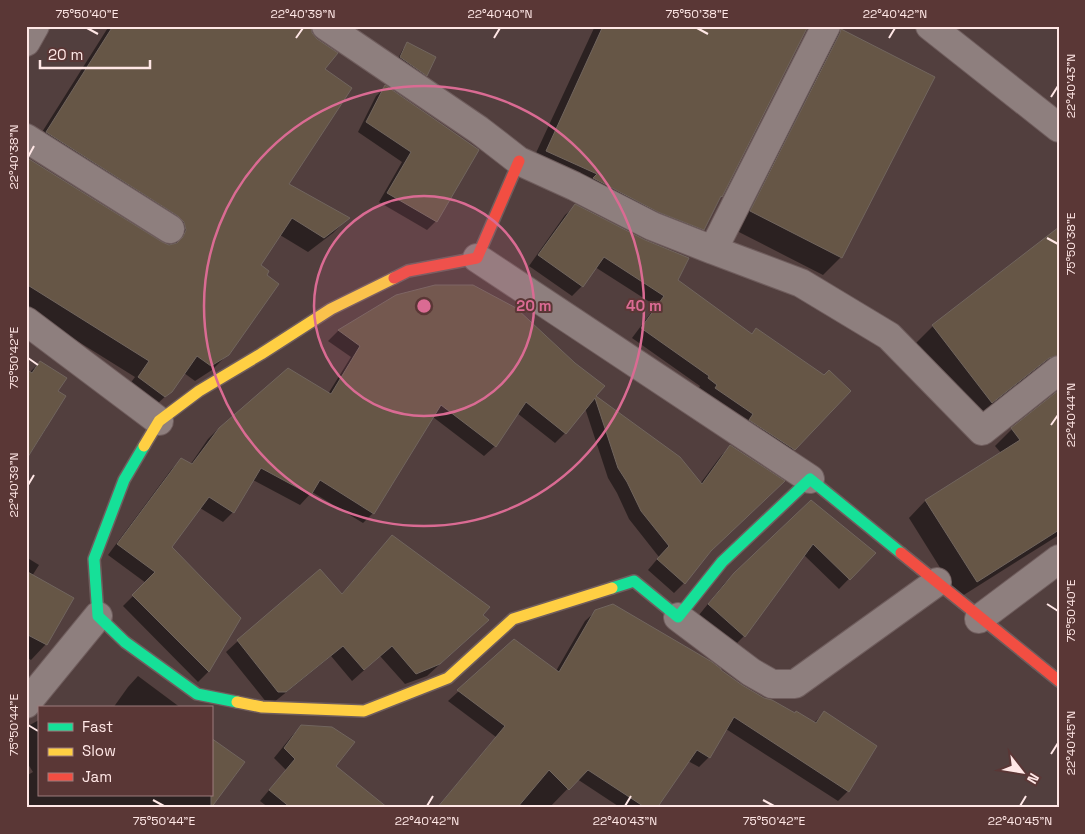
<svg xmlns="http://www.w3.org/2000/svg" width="1085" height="834" font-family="'Space Grotesk',sans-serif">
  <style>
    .shadow { fill: #0007 }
    .building { fill: #665646; stroke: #71655e }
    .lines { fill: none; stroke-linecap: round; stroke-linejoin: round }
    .street-casing { stroke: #6f5d5d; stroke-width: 30 }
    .fast-casing { stroke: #6f5d5d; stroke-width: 14 }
    .slow-casing { stroke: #6f5d5d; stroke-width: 14 }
    .jam-casing { stroke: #6f5d5d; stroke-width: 14 }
    .street { stroke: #8e7f7e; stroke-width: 28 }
    .fast { stroke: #16e098; stroke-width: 11 }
    .slow { stroke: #ffcf43; stroke-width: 11 }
    .jam { stroke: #f24e42; stroke-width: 11 }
    .ticks { fill: none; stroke: #ffe7e6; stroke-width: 2 }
    .ring { fill: none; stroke: #da6b93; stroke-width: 2.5 }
    .centre { fill: #da6b93; stroke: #5a3736; stroke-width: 2.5 }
    .ring-label { font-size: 15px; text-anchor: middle; font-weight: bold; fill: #da6b93; stroke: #5a3736; stroke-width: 4; stroke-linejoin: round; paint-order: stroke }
    .neatline { fill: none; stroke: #ffe7e6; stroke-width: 2 }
    .ticks-label { font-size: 12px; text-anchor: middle; fill: #ffe7e6 }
  </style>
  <rect width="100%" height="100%" fill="#523f3e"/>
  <path class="shadow" d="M 109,26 L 309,26 L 323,69 L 288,185 L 348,218 L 333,233 L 308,252 L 280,235 L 259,266 L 266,276 L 228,354 L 212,370 L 195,381 L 184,373 L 171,391 L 154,407 L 123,393 L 135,377 L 26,309 L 26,164 L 161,243 L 170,246 L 169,238 L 32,148 Z
    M 595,26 L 807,26 L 721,196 L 719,198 L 703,229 L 686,246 L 529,168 Z
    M 841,30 L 841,257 L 823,275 L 733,229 L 823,48 Z
    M 408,44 L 426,75 L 421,80 L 396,62 L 403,49 Z
    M 386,87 L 477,150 L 436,221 L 427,230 L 379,202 L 402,162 L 358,132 L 376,96 Z
    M 575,206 L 751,335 L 849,391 L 784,459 L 699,388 L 700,386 L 632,338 L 656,306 L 595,267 L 582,286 L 572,296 L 529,266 L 565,215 Z
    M 1059,229 L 1059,535 L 959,598 L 909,518 L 926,500 L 1001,453 L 995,446 L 1012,429 L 1057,393 L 1058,385 L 1038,371 L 1031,374 L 975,419 L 916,343 L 933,326 Z
    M 398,295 L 595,396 L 700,484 L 720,457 L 730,446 L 708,552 L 684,583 L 674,593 L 648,570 L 659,557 L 629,519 L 617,493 L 608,478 L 585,408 L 565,433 L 555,443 L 517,413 L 495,446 L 484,456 L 433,417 L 373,513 L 363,523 L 312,492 L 300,505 L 253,480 L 233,512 L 223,522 L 200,508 L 171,547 L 239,618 L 208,672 L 198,682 L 123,606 L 146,583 L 108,555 L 171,470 L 181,459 L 190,465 L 208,439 L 219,428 L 328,394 L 351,357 L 328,341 L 338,331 Z
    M 40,362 L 57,392 L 46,426 L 47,427 L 26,460 L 26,370 L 30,372 Z
    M 811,501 L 874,553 L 839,589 L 804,555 L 744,636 L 734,646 L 699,615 L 724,584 Z
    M 393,536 L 476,631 L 427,676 L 405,684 L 380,656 L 352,681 L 331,656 L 273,703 L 267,703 L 226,652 L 238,641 L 320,571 L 341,595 L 381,548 Z
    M 26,557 L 39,565 L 32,576 L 46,644 L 31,660 L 26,657 Z
    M 596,611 L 741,686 L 764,699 L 814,723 L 824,713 L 848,791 L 838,801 L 726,729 L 709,757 L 699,767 L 688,761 L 656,808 L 621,808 L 577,779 L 549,808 L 437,808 L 496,737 L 448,701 L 515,640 L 556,671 L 585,621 Z
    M 138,676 L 181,708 L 113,708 L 128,687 Z
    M 39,720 L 39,795 L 211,795 L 243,762 L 210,808 L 26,808 L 26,776 L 33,772 L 26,761 L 26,727 Z
    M 301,726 L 334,766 L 386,808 L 269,808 L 260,801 L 286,770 L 274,758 L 291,737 Z"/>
  <path class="building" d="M 113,26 L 311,26 L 312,33 L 317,39 L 338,53 L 325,69 L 352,88 L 289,184 L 350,218 L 324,238 L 292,218 L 261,265 L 269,271 L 267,275 L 279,284 L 229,355 L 211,366 L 197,356 L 172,392 L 165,397 L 138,377 L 149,361 L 26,284 L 26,164 L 29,159 L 162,242 L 169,245 L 177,243 L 183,237 L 186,230 L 184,222 L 178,216 L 46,132 Z
    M 603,26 L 808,26 L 722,197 L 721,196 L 704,230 L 658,212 L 593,178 L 597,174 L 546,151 Z
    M 841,29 L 935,77 L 842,258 L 750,211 L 840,33 Z
    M 407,42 L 436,57 L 427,76 L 400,57 Z
    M 385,85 L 479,150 L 437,222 L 387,193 L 411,152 L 366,122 Z
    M 575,204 L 645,240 L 689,258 L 678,280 L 752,334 L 756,328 L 824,375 L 829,370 L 851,391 L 795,450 L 749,420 L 753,414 L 715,388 L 717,385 L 708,378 L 709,376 L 641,328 L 664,296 L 604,257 L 583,287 L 538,255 Z
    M 1059,227 L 1059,355 L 1049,358 L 992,403 L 932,325 Z
    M 435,285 L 473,285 L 516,308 L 575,363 L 605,386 L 596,396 L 680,457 L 702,484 L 730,445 L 785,481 L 711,551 L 685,584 L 657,559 L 669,546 L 641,511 L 627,482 L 618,468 L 595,398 L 566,434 L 526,402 L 496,447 L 441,405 L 374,514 L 320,480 L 311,495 L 261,468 L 234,513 L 209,497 L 172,547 L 241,618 L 209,672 L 132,595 L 155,572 L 117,544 L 181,458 L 192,464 L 219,428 L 288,368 L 331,394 L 360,346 L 338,330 L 396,295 Z
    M 40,361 L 67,378 L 58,391 L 66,396 L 26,460 L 26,369 L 32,373 Z
    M 1059,390 L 1059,530 L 977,582 L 925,500 L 1020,440 L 1011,428 Z
    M 811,500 L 876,553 L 850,580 L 813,544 L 745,637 L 708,604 L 734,573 Z
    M 392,535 L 490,607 L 483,615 L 489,620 L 440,664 L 416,674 L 392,646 L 364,670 L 343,646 L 286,692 L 278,692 L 237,640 L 320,569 L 342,594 Z
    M 26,571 L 74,598 L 47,645 L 26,634 Z
    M 613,604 L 712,662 L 721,669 L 721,670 L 742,685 L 764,698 L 772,700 L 795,713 L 796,711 L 816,723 L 824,711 L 877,746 L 849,792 L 734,717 L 710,758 L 697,750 L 657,808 L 646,808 L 588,770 L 569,790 L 549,770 L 517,808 L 437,808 L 505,726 L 457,690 L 514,639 L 559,672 L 595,610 Z
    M 301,725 L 332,727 L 355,742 L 336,766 L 388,808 L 291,808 L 269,790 L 295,759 L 284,748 Z
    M 211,738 L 245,762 L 211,808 Z"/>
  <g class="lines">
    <g class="street-casing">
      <path id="street" d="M 326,26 L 479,130 L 519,161 L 574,186 L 652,226 L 713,250
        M 826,26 L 713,250 L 801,283 L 889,336 L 982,431 L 1059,370
        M 930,26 L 1059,128
        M 26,42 L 35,26
        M 26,138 L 170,229
        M 477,258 L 810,479
        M 26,321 L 159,421
        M 678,617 L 751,672 L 772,684 L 795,684 L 937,582
        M 979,619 L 1059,559
        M 26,704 L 98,616"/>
    </g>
    <g class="fast-casing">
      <path id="fast" d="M 144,446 L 124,480 L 94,559 L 98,616 L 125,642 L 197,694 L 237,702
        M 612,588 L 634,581 L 678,617 L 722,562 L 810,479 L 901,553"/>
    </g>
    <g class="slow-casing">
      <path id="slow" d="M 144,446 L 159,421 L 199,391 L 261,354 L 331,309 L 394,278
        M 237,702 L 262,707 L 364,711 L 448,678 L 513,619 L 612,588"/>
    </g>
    <g class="jam-casing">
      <path id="jam" d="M 394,278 L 408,271 L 477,258 L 519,161
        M 901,553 L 1059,681"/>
    </g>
    <use href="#street" class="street"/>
    <use href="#fast" class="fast"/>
    <use href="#slow" class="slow"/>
    <use href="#jam" class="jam"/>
  </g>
  <path class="ticks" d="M 87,28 L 98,34M 697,28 L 708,34M 296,38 L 303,28M 494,38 L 500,28M 889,38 L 895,28M 1051,97 L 1058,86M 28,157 L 34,146M 1047,238 L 1058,244M 28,358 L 38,365M 1051,425 L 1058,415M 28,485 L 34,475M 1047,604 L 1058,611M 28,725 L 38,731M 1051,754 L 1058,743M 153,800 L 164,806M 763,800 L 774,806M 427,806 L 433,796M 625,806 L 631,796M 1020,806 L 1026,796"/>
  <circle cx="424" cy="306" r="110" fill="#da6b93" fill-opacity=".12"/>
  <g class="ring">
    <circle cx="424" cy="306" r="110"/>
    <circle cx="424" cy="306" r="220"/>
  </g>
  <circle cx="424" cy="306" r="8" class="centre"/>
  <g class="ring-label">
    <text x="534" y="311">20 m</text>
    <text x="644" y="311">40 m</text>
  </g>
  <rect width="1085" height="834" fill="none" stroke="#5a3736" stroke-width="55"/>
  <rect x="38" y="706" width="175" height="90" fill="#5a3736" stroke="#9c7d7c"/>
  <rect x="48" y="723" width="25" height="8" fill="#16e098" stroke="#9c7d7c"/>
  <text x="82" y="732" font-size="15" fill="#ffe7e6">Fast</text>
  <rect x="48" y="748" width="25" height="8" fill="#ffcf43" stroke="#9c7d7c"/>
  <text x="82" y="756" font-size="15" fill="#ffe7e6">Slow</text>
  <rect x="48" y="773" width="25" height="8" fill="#f24e42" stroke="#9c7d7c"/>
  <text x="82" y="782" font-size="15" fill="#ffe7e6">Jam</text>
  <g transform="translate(1022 772) rotate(121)" stroke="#5a3736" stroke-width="4" paint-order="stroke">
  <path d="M0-4L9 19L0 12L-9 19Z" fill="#ffe7e6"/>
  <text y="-8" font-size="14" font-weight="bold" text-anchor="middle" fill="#ffe7e6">N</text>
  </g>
  <path d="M40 60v8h110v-8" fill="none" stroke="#ffe7e6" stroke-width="2.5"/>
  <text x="48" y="60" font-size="15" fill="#ffe7e6" stroke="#5a3736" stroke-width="4" paint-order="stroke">20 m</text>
  <rect x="28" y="28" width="1030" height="778" class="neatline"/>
  <g class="ticks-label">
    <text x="87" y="18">75°50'40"E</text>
    <text x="303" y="18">22°40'39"N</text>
    <text x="500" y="18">22°40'40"N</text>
    <text x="697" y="18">75°50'38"E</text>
    <text x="895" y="18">22°40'42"N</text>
    <text transform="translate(1071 86) rotate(-90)" y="4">22°40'43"N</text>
    <text transform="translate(14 157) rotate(-90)" y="4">22°40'38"N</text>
    <text transform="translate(1071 244) rotate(-90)" y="4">75°50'38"E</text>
    <text transform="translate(14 358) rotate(-90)" y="4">75°50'42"E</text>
    <text transform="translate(1071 415) rotate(-90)" y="4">22°40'44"N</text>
    <text transform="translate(14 485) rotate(-90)" y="4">22°40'39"N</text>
    <text transform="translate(1071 611) rotate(-90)" y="4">75°50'40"E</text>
    <text transform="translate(14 725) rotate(-90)" y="4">75°50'44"E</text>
    <text transform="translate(1071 743) rotate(-90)" y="4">22°40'45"N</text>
    <text x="164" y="825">75°50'44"E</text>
    <text x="427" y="825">22°40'42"N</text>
    <text x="625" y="825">22°40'43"N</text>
    <text x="774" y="825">75°50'42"E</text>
    <text x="1020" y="825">22°40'45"N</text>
  </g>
</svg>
